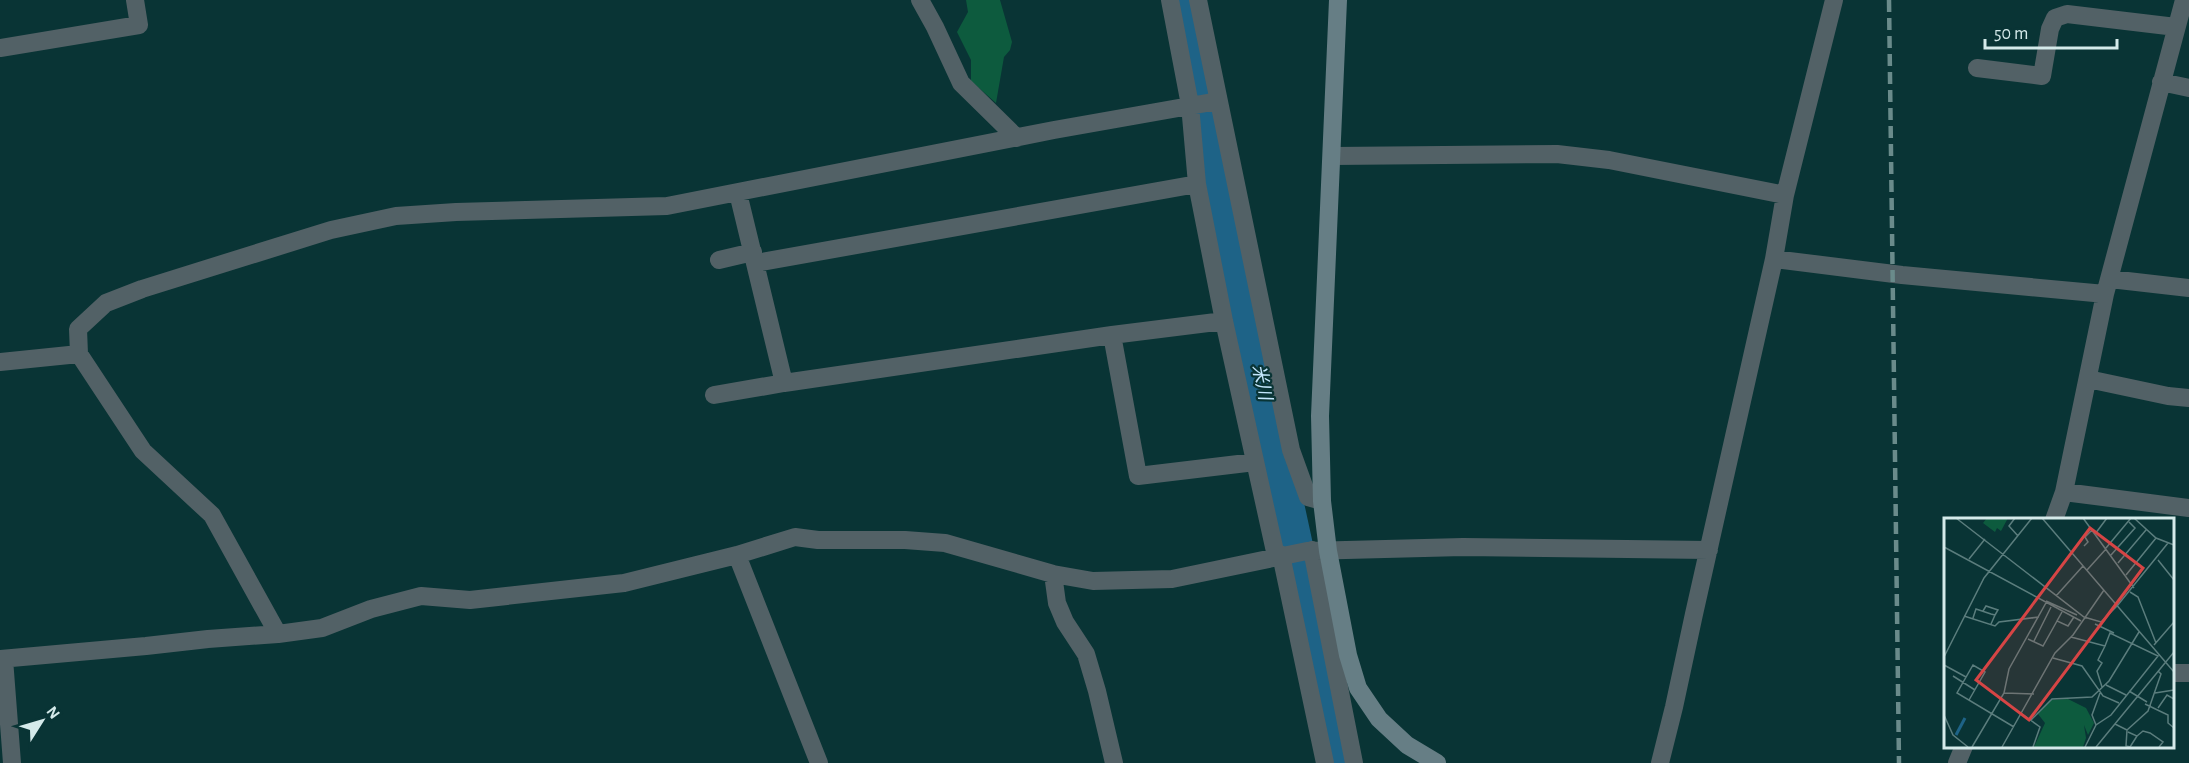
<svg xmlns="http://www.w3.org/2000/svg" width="2189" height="763" font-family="'Alegreya Sans','Noto Sans JP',sans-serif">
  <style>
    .green { fill: #0d5b3e }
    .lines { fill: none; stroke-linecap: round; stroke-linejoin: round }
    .river { stroke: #1e6387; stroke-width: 32 }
    .street { stroke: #526166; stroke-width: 18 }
    .secondary { stroke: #667e85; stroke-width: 18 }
    .rail { stroke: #6a8b8b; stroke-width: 4.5; stroke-dasharray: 12 6; stroke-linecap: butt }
    .labels { text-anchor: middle; stroke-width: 4.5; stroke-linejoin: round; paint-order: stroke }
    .water-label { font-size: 18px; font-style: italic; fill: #c4e7fd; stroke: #093435 }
    .inset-river { fill: none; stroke: #1e6387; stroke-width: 3 }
    .inset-road { fill: none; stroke: #5b7d7d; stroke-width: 1.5 }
    .view { fill: #d64545; fill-opacity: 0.15; stroke: #d64545; stroke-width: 3 }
    .inset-edge { fill: none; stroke: #d5eaea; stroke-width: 3 }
  </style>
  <rect width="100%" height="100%" fill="#093435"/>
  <path class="green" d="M 966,0 L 1000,0 L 1012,42 L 1010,50 L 1004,57 L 996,103 L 971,81 L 971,60 L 957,32 L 968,12 Z"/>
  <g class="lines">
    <path class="river" d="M 1188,0 L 1215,157 L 1241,287 L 1344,763"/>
    <path class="street" d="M 920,0 L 935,27 L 961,83 L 1017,138
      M 1170,0 L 1190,105 L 1197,184 L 1224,321 L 1276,556
      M 1198,0 L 1291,450 L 1308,497 L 1322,501
      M 0,48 L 139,25 L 135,0
      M 1977,68 L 2042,76 L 2050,29 L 2055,18 L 2067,14 L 2176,27
      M 2161,82 L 2189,88
      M 1333,156 L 1557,154 L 1609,160 L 1785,195
      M 738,193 L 784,383 L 1112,335
      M 1774,259 L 1902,275 L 2105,294
      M 719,260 L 753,252
      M 756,263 L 1197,184
      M 2110,279 L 2189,288
      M 1224,321 L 1112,335 L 1138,476 L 1255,462
      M 79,354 L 143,451 L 212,515 L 278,634
      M 0,362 L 79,354 L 78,329 L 106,303 L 142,289 L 331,230 L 396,216 L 456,212 L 667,206 L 1054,130 L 1218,101
      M 2088,379 L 2168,396 L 2189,398
      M 714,395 L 784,383
      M 2064,492 L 2189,508
      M 2054,520 L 2064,492 L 2105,294 L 2184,0
      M 1312,550 L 1354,763
      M 737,555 L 819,763
      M 1281,555 L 1325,763
      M 1053,574 L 1057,603 L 1065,622 L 1086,654 L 1097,691 L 1114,763
      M 0,659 L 146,646 L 208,639 L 278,634 L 322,628 L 371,609 L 421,596 L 470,600 L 624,583 L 737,555 L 795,537 L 818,540 L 905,540 L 945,543 L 1053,574 L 1093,581 L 1172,579 L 1307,551 L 1463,547 L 1709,550
      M 4,659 L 12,763
      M 2172,673 L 2189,673
      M 1660,763 L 1674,707 L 1694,614 L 1774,259 L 1785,195 L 1834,0
      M 1957,763 L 1964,746"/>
    <path class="secondary" d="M 1338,0 L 1320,416 L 1322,501 L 1328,551 L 1348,655 L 1358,688 L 1379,719 L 1407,745 L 1437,763"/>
    <path class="rail" d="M 1889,0 L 1899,763"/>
  </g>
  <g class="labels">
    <g class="water-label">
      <text transform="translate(1262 382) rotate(78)" y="6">米川</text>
    </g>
  </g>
  <g transform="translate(1944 518)">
    <rect width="230" height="230" fill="#093435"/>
    <path d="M 43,0 L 64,0 L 57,13 L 53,10 L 51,14 L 39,5 ZM 124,181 L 142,190 L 150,205 L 144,217 L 140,207 L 142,220 L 139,229 L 90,229 L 101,205 L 94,196 L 106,182 Z" fill="#0d5b3e"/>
    <path class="inset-river" d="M 12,217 L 21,200"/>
    <path class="inset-road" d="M 12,0 L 140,99 L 157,104 L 173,88M 71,0 L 65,8 L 74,18M 98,0 L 230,154M 139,0 L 190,70M 190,0 L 212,20 L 230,27M 151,16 L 163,0M 140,28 L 144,24 L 141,19 L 148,12M 0,29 L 137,103M 162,30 L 187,0M 167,37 L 191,10 L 185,4M 25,41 L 41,21M 214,42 L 230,62M 174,45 L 202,12M 143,52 L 162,31M 182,57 L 212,20M 186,74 L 194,79 L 212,125M 112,78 L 139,48M 102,83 L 133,97M 173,88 L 224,25M 39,93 L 42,88 L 54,92 L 51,97M 118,94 L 113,103 L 124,108 L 130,99M 20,98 L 51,108 L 55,104 L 95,99M 29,100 L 32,91 L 47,96 L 51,97 L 47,106M 151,106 L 170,115M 127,119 L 161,128 L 154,142 L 158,145 L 153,153 L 158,169M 84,121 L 99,128 L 113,103M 90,123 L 107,89M 210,127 L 230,104M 0,139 L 40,60 L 88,0M 109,140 L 138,148 L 159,178 L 175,185M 0,147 L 22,159M 9,158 L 31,172M 162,167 L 182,177M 185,173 L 203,184M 60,175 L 90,176M 211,175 L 230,172M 25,182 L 41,154 L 29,147 L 13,175 L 70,209M 201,186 L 224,197 L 224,205 L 230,210M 214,190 L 223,177 L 230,181M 78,196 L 96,209 L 89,229M 0,197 L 9,217 L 24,229M 87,202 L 108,181 L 148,179 L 165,163 L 195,114M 171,206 L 183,212 L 182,228 L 187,229M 152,207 L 148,197 L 156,175M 183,212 L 204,193 L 217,156 L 214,153M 184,214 L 193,218 L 186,229M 193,218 L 199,213 L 206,215 L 219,224 L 215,229M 28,229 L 60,175 L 65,151 L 103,83M 58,229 L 111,135 L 129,117 L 160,72M 141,229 L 152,207 L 167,197 L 214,138 L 166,115 L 161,128M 152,229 L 230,134"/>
    <path class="view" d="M 146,10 L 199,50 L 85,202 L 32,162 Z"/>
    <rect width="230" height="230" class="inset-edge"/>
  </g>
  <g transform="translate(42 721) rotate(53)" stroke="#093435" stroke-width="4.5" paint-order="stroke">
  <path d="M0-4.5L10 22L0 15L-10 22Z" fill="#d5eaea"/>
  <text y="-9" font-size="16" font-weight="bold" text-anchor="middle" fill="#d5eaea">N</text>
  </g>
  <path d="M1985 39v9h132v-9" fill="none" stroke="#d5eaea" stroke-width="3"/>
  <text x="1994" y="39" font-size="18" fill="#d5eaea" stroke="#093435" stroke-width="4.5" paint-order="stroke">50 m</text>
</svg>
